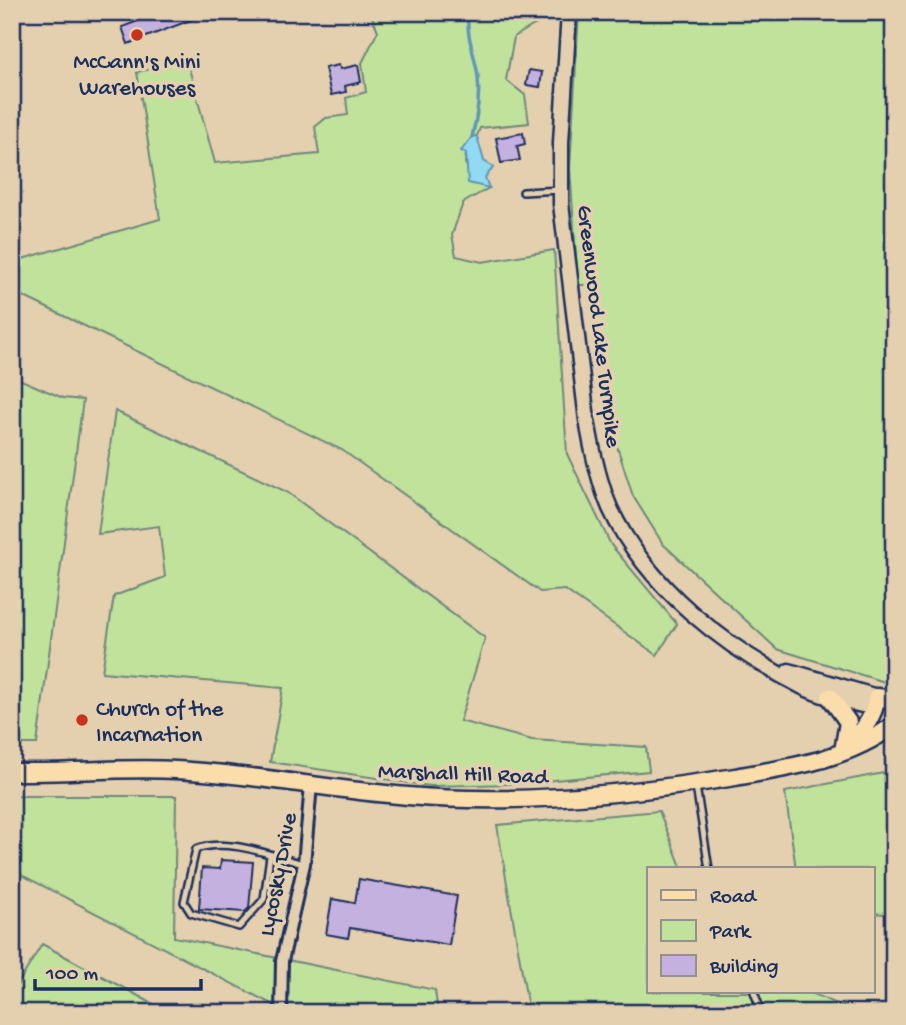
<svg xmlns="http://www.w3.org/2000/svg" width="906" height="1025" font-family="'Gochi Hand',sans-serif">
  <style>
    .green { fill: #c1e29b; stroke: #6e887c; stroke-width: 2 }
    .water { fill: #90daf2; stroke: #6196b7; stroke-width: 2 }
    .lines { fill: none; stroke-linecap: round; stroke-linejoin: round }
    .stream { stroke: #6196b7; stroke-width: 3.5 }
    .building { fill: #c5b1e0; stroke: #1b2f5e; stroke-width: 2 }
    .service-casing { stroke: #1b2f5e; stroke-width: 10 }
    .minor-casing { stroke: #1b2f5e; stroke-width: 16 }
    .secondary-casing { stroke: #1b2f5e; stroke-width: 19 }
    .primary-casing { stroke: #1b2f5e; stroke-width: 21 }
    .service { stroke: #e4d0ae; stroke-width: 5 }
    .minor { stroke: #e4d0ae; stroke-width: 10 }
    .secondary { stroke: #e4d0ae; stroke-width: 14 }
    .primary { stroke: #faddab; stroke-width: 16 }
    .poi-dot { fill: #c8321e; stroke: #e4d0ae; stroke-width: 2.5 }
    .labels { text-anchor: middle; stroke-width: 7; stroke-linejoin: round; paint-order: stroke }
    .poi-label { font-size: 23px; fill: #1b2f5e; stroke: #e4d0ae }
    .street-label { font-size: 23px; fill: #1b2f5e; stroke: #e4d0ae }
  </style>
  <rect width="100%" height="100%" fill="#e4d0ae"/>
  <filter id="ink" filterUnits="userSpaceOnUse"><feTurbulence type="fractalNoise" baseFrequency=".0143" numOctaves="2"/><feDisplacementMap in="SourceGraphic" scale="14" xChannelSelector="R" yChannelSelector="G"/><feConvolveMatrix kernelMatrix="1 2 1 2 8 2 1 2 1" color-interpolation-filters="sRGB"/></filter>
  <g filter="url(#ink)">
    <path class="green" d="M 370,12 L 545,12 L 546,18 L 514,37 L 506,80 L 525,95 L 529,123 L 480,128 L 477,136 L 472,137 L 462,151 L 466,153 L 465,163 L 475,182 L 489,188 L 463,203 L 452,235 L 456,256 L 482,262 L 554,250 L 567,454 L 611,545 L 677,624 L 657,655 L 565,590 L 540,592 L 342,450 L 12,291 L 12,262 L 160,219 L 137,72 L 187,61 L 215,163 L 319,154 L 315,127 L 326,118 L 348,115 L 346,98 L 366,92 L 362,63 L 378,31 Z
      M 579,12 L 894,12 L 894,685 L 777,649 L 663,544 L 633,496 L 616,443 L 591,296 L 587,285 L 578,285 L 570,168 Z
      M 12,376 L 63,398 L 83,400 L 37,744 L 12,744 Z
      M 115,411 L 287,492 L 485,638 L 460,721 L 532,740 L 646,747 L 649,771 L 512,784 L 430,786 L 270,762 L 283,688 L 102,672 L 114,596 L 165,577 L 159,526 L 98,534 Z
      M 894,771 L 894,915 L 873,913 L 873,869 L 796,869 L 785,792 Z
      M 12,796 L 176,796 L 174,937 L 435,990 L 438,1013 L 289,1013 L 12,870 Z
      M 659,811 L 682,869 L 649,869 L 649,992 L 809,992 L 858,1013 L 529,1013 L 497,825 Z
      M 42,944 L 170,1013 L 12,1013 L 12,994 Z"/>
    <path class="water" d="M 477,136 L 484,161 L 494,167 L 485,177 L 489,188 L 468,183 L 466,153 L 461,151 L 472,137 Z"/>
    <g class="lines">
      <path class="stream" d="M 472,137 C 477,118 480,96 478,76 C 475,55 466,36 468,15 C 482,12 493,17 507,16 L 509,12"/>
    </g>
    <path class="building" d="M 162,12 L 208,12 L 209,13 L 128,44 L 122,27 Z
      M 339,65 L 340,69 L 358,65 L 361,82 L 345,86 L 346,92 L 331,95 L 325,68 Z
      M 529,70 L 542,72 L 540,87 L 526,85 Z
      M 523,133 L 525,144 L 517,146 L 520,160 L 501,163 L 496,138 Z
      M 221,860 L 253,862 L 249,908 L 245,912 L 199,909 L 202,868 L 220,869 Z
      M 359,879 L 457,896 L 449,945 L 350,928 L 348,938 L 326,934 L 332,899 L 355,903 Z"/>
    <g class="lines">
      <g class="service-casing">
        <path id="service" d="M 523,192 L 561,190
          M 696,786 L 709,869
          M 270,856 L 264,899 L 239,927 L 191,913 L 184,902 L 196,849 C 228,837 272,856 304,864
          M 754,992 L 762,1013"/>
      </g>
      <g class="minor-casing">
        <path id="minor" d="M 281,1013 L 282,961 L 304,864 L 311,785"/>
      </g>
      <g class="secondary-casing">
        <path id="secondary" d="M 569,12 L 561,142 L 561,204 L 587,420 C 592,450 598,480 610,508 C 647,588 726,648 803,687 C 825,698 851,702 875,708
          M 789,671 L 877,697"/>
      </g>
      <g class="primary-casing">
        <path id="primary" d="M 830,697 L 848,722 L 843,751
          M 849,746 C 862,732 874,717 877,697 L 894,699
          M 12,772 C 67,773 122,767 176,770 C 254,774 330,790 408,796 C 517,805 627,795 735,777 C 792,767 846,760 894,725"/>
      </g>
      <use href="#service" class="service"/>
      <use href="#minor" class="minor"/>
      <use href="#secondary" class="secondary"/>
      <use href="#primary" class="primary"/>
    </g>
  </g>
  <g class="poi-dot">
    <circle cx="137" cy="35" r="7"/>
    <circle cx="82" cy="720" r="7"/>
  </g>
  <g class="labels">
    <g class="poi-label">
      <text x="137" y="68">McCann's Mini<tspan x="137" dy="26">Warehouses</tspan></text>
      <text x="96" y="715" text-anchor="start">Church of the<tspan x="96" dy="26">Incarnation</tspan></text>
    </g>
    <g class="street-label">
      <text transform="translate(601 326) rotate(83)" y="8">Greenwood Lake Turnpike</text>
      <text transform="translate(463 772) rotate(2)" y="8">Marshall Hill Road</text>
      <text transform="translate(276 874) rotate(-79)" y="8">Lycosky Drive</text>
    </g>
  </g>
  <rect width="906" height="1025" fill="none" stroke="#e4d0ae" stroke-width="42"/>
  <rect x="21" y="21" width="864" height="983" fill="none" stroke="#1b2f5e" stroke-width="2.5" filter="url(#ink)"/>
  <rect x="647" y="867" width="228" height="126" fill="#e4d0ae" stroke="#94908e" stroke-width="2"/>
  <rect x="661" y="890" width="35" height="10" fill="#faddab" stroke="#94908e" stroke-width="2"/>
  <text x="710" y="902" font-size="21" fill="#1b2f5e">Road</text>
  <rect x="661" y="920" width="35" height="21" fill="#c1e29b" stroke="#94908e" stroke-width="2"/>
  <text x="710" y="937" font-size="21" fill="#1b2f5e">Park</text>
  <rect x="661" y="955" width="35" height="21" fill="#c5b1e0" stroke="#94908e" stroke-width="2"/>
  <text x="710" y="972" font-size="21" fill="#1b2f5e">Building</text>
  <path d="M35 979v10h166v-10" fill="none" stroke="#1b2f5e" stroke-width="3.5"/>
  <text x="46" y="979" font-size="21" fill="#1b2f5e" stroke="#e4d0ae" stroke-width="5" paint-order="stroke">100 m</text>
</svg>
